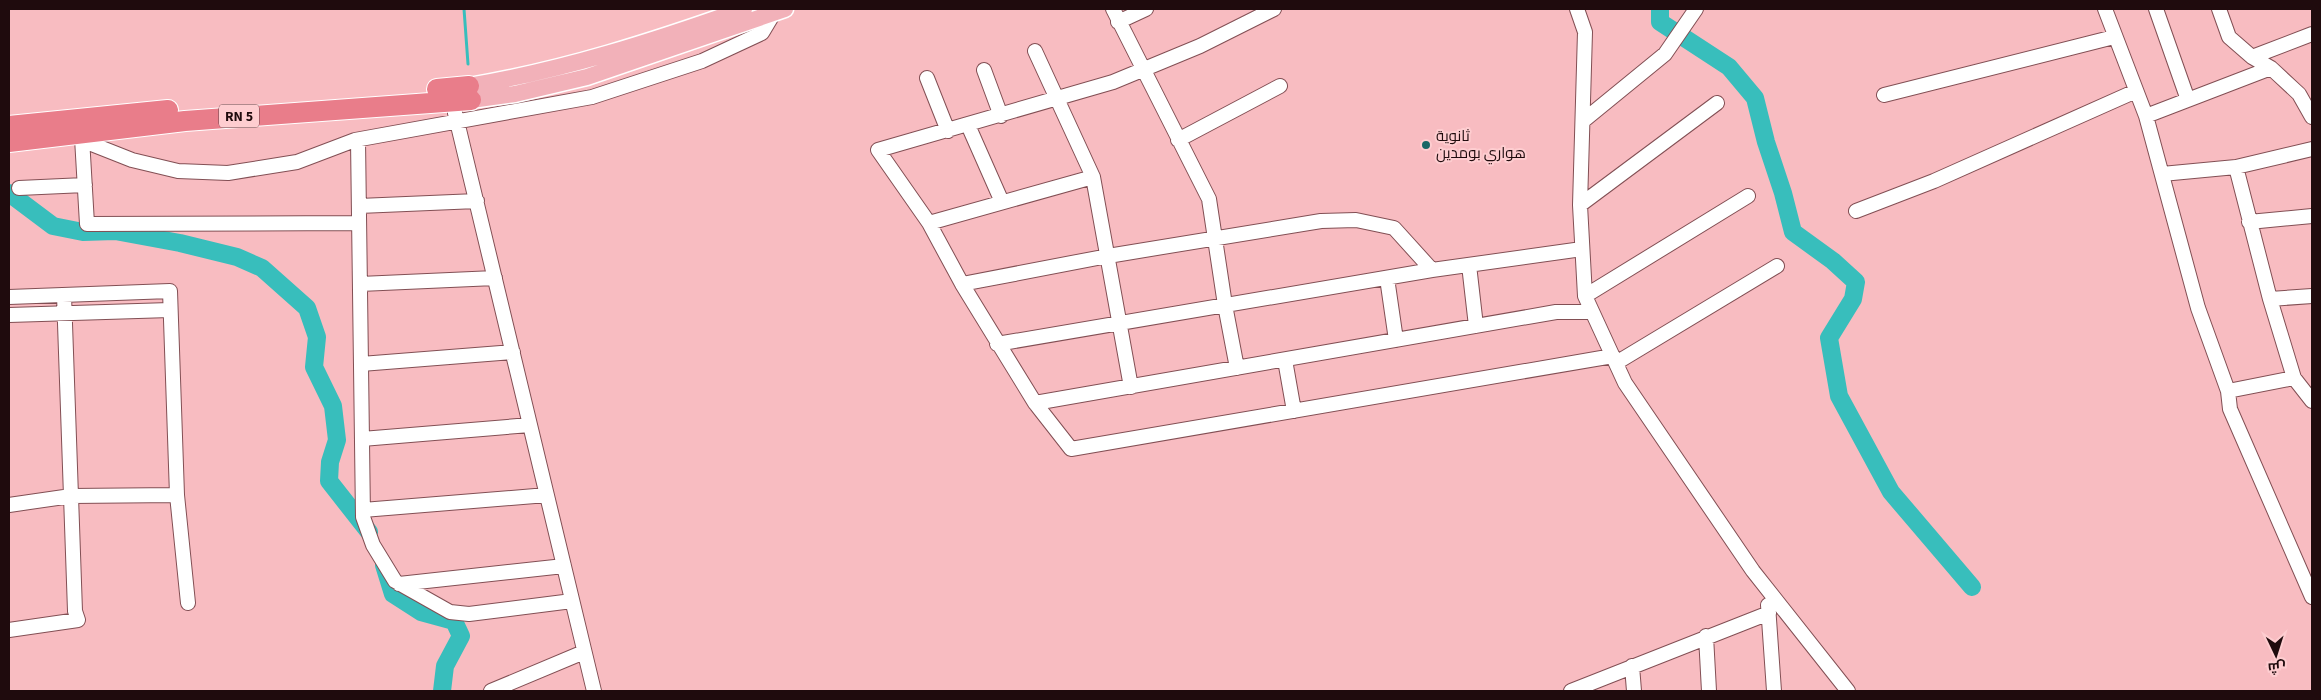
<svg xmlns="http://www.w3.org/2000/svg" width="2321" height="700" font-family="'Source Sans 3',Cairo,sans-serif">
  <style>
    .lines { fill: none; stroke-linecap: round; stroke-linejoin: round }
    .stream { stroke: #38bebc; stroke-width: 3 }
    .river { stroke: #38bebc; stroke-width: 18 }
    .minor-casing { stroke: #824f54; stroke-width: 16 }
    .major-casing { stroke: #fff; stroke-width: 19 }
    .highway-casing { stroke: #fff; stroke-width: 22 }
    .minor { stroke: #fff; stroke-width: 14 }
    .major { stroke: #f2b1b9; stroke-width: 16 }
    .highway { stroke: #e97d8a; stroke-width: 20 }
    .poi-dot { fill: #196766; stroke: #fecdd0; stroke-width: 2 }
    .labels { text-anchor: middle; stroke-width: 4; stroke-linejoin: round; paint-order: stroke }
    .shield { fill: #fecdd0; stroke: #624548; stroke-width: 1 }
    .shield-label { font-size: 14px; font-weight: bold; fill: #1f0b0d }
    .poi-label { font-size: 15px; fill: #1f0b0d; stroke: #fecdd0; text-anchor: start }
  </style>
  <rect width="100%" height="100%" fill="#f8bcc1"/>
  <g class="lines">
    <path class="stream" d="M 464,9 L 468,64"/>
    <path class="river" d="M 1660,9 L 1660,22 L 1729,67 L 1755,98 L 1766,142 L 1783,193 L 1793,232 L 1833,261 L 1856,282 L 1853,299 L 1829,338 L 1839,396 L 1891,492 L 1972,587
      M 9,193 L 53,226 L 83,232 L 115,231 L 180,243 L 237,257 L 262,268 L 307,308 L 317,337 L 314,367 L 333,406 L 337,440 L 330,462 L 329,481 L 369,532
      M 384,565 L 393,594 L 421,612 L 454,621 L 461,636 L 445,666 L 442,691"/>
    <g class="minor-casing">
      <path id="minor" d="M 1113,9 L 1209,199 L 1225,305 L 1237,368
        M 1577,9 L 1585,32 L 1580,205 L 1585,296 L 1625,383 L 1753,571 L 1848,691
        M 2105,9 L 2146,116 L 2198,308 L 2228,391 L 2230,409 L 2312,597
        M 2156,9 L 2188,100
        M 2219,9 L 2229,37 L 2252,57 L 2271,68 L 2299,94 L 2312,117
        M 1118,22 L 1146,9
        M 1035,51 L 1093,177 L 1131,387
        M 2252,57 L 2312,34
        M 984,70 L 1001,116
        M 927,78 L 948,131
        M 1884,95 L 2114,37
        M 455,113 L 594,691
        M 2146,116 L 2271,68
        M 1583,121 L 1665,54 L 1696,9
        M 968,125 L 1002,202
        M 76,134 L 89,143 L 132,160 L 178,171 L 228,173 L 297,162 L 355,140 L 592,97 L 702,61 L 762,33 L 774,13
        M 82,138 L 87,224 L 359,223
        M 358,140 L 363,517 L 373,545 L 395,581 L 450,612 L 469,614 L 572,601
        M 1178,140 L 1280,86
        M 2236,167 L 2312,149
        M 2162,174 L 2236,167 L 2270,299 L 2294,378
        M 19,188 L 85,185
        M 1580,205 L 1717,103
        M 359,206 L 477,201
        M 1856,211 L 1934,181 L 2136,91
        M 2249,222 L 2312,216
        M 929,223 L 1093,177
        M 1469,265 L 1476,326
        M 1432,270 L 1394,228 L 1356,220 L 1321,221 L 1108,256 L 962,284 L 1035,403 L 1556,312 L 1592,312
        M 1387,278 L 1396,340
        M 360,284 L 495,278
        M 962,284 L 929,223 L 878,150 L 1113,82 L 1200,46 L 1274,9
        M 1585,296 L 1748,196
        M 9,297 L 170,291 L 177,495 L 188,603
        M 2270,299 L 2312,296
        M 9,315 L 170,310
        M 997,344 L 1432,270 L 1582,249
        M 1285,360 L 1294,411
        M 1616,363 L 1777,266
        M 361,364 L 513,352
        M 2228,391 L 2294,378 L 2312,401
        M 1035,403 L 1071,449 L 1613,356
        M 362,439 L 530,425
        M 9,505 L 71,496 L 177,495
        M 363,510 L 547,495
        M 399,584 L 564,566
        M 1768,605 L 1774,691
        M 9,630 L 78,620 L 75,611 L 64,295
        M 1706,636 L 1709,691
        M 1632,666 L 1634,691
        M 491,691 L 584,652
        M 1571,691 L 1769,613"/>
    </g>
    <g class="major-casing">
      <path id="major" d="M 469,86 C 564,70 654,41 744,9
        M 471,100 L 515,94 L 587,77 L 785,9"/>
    </g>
    <g class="highway-casing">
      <path id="highway" d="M 437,89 L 469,86
        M 9,126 L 168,110
        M 9,142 L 185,121 L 471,100"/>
    </g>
    <use href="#minor" class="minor"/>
    <use href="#major" class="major"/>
    <use href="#highway" class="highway"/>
  </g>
  <circle class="poi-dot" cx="1426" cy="145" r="5"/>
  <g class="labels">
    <rect class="shield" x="219" y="104.5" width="40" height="23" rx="4"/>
    <g class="shield-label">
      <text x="239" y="121">RN 5</text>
    </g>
    <g class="poi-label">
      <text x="1436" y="141">ثانوية<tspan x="1436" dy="17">هواري بومدين</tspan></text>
    </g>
  </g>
  <rect width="2321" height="700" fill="none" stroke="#1f0b0d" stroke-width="20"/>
  <g transform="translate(2276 655) rotate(176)" stroke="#fecdd0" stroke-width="4" paint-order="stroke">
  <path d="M0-4L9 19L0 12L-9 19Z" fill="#1f0b0d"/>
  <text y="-8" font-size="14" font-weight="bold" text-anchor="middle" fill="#1f0b0d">ش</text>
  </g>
</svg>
